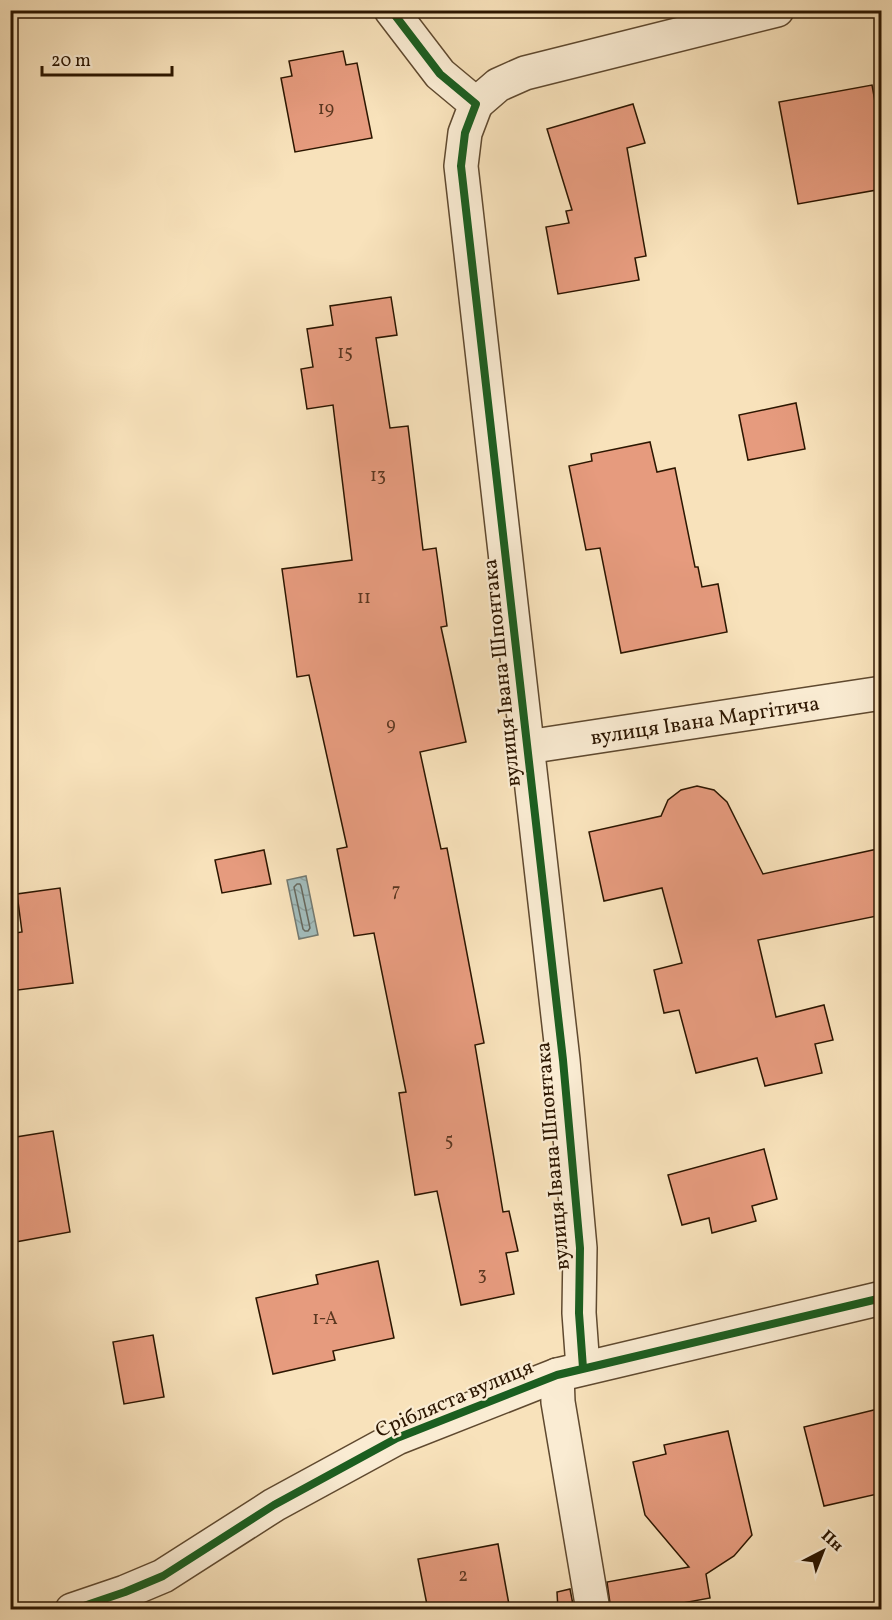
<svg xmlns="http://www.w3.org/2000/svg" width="892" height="1620" font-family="Vollkorn,serif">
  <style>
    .water { fill: url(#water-waves); stroke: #737970; stroke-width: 1.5 }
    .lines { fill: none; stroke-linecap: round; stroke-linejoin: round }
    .shore { stroke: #67685d; stroke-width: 1.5 }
    .building { fill: #e69b7e; stroke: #2c1600; stroke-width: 1.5 }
    .street-casing { stroke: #5f492f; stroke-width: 36 }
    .street { stroke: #faecd3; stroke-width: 33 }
    .cycleway-casing { stroke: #faecd3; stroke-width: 11 }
    .cycleway { stroke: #1b5e20; stroke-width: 8 }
    .labels { text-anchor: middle; stroke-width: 4.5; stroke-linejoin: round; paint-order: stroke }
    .number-label { font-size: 18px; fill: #5a3720 }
    .street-label { font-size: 21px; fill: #2c1600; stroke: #faecd3 }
  </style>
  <defs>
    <pattern id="water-waves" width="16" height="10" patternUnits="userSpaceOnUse" patternTransform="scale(1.5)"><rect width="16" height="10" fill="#a2bbba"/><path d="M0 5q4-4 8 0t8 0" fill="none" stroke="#8ca09e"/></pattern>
  </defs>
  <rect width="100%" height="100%" fill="#f8e2bb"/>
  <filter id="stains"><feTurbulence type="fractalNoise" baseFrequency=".00333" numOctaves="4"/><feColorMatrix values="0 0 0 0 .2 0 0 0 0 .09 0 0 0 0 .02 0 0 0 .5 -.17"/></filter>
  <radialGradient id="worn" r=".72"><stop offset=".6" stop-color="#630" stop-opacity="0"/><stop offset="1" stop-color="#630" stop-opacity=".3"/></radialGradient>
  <path class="water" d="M 306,876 L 318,935 L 299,939 L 287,880 Z"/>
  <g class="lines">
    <path class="shore" d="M 297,884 L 300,884 L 301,886 L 310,928 L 308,931 L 305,931 L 303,929 L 294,887 Z"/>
  </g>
  <path class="building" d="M 343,51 L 346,65 L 357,63 L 372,138 L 295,152 L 281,78 L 292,76 L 289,61 Z
    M 872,85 L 882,140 L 882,189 L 798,204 L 779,102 Z
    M 633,104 L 645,143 L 627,148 L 646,256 L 635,258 L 639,280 L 558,294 L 546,227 L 569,223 L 566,211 L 572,210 L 547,129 Z
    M 391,297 L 397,335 L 376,338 L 390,428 L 408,426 L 423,550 L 436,548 L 447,626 L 441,627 L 466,742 L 420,752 L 441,849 L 447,848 L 484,1043 L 475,1045 L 503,1212 L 509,1211 L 518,1251 L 506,1253 L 514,1294 L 461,1305 L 437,1191 L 415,1195 L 399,1093 L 406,1092 L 374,933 L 354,936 L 337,849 L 347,847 L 309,675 L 297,677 L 282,569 L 352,560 L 333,405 L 307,409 L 301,369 L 313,367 L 307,329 L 333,325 L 330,306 Z
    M 796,403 L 805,449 L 748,460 L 739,415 Z
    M 650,442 L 657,472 L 675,468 L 695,567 L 698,567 L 702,587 L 718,584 L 727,632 L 621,653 L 600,548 L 586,550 L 569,466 L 592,461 L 591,454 Z
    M 697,786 L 714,790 L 727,802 L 763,874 L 882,848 L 882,915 L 758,940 L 776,1017 L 824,1005 L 833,1040 L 815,1044 L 822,1073 L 765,1086 L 757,1058 L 696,1073 L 679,1010 L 664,1013 L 654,970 L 682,963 L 662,888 L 604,901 L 589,832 L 661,816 L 668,800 L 681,790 Z
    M 264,850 L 271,884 L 222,893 L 215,860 Z
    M 60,888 L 73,983 L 10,991 L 10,934 L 22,932 L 17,894 Z
    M 53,1131 L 70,1232 L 10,1243 L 10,1138 Z
    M 764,1149 L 777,1199 L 752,1206 L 756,1221 L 712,1233 L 709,1218 L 682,1225 L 668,1175 Z
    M 378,1261 L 394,1338 L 333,1351 L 335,1360 L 273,1374 L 256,1298 L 318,1284 L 316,1275 Z
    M 153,1335 L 164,1397 L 124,1404 L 113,1342 Z
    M 882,1408 L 882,1493 L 824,1506 L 804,1427 Z
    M 728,1431 L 752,1535 L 734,1556 L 706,1574 L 710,1598 L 645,1610 L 611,1610 L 607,1582 L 689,1567 L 645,1515 L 633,1462 L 666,1454 L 664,1445 Z
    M 498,1544 L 510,1610 L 428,1610 L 418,1559 Z
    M 570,1589 L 574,1610 L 558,1610 L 557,1592 Z"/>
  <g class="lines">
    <g class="street-casing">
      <g id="street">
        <path d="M 391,10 L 440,74 L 476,104 L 465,133 L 461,166 L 563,1060 L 580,1248 L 579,1313 L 583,1368"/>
        <path d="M 476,104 L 498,85 L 525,73 L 777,10"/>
        <path id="s1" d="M 527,747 L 882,693"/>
        <path d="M 557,1375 L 558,1402 L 593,1610"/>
        <path d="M 72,1610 L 125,1592 L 163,1576 L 274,1505 L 397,1438 L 557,1375 L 882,1298"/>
      </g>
    </g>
    <use href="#street" class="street"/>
    <g class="cycleway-casing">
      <path id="cycleway" d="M 391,10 L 440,74 L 476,104 L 465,133 L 461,166 L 563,1060 L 580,1248 L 579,1313 L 583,1368
        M 72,1610 L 125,1592 L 163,1576 L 274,1505 L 397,1438 L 557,1375 L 882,1298"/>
    </g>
    <use href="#cycleway" class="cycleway"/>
  </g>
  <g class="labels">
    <g class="number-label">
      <text x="326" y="114">19</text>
      <text x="345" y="358">15</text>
      <text x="378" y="481">13</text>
      <text x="364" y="603">11</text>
      <text x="391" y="730">9</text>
      <text x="396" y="896">7</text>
      <text x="449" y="1146">5</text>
      <text x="482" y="1280">3</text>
      <text x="325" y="1324">1-А</text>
      <text x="463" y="1581">2</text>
    </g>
    <g class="street-label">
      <text transform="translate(501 673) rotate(-96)" y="7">вулиця Івана Шпонтака</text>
      <text dy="7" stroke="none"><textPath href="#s1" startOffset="180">вулиця Івана Маргітича</textPath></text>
      <text transform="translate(552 1156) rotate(-95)" y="7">вулиця Івана Шпонтака</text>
      <text transform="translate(454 1398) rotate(-23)" y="7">Срібляста вулиця</text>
    </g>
  </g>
  <rect width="892" height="1620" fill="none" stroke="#f8e2bb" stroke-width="36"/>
  <rect x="12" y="12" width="868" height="1596" fill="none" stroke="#2c1600" stroke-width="3"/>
  <rect x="18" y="18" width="856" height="1584" fill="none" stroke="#2c1600" stroke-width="1.5"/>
  <g transform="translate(823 1551) rotate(42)" stroke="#faecd3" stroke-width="4.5" paint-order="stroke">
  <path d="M0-4.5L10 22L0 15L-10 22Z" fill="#2c1600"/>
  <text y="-9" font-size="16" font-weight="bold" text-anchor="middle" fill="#2c1600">Пн</text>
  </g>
  <path d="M42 66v9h130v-9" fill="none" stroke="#2c1600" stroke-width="3"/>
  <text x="51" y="66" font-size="18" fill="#2c1600" stroke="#faecd3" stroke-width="4.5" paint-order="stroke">20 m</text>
  <rect width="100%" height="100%" filter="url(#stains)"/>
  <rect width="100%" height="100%" fill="url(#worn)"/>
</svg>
